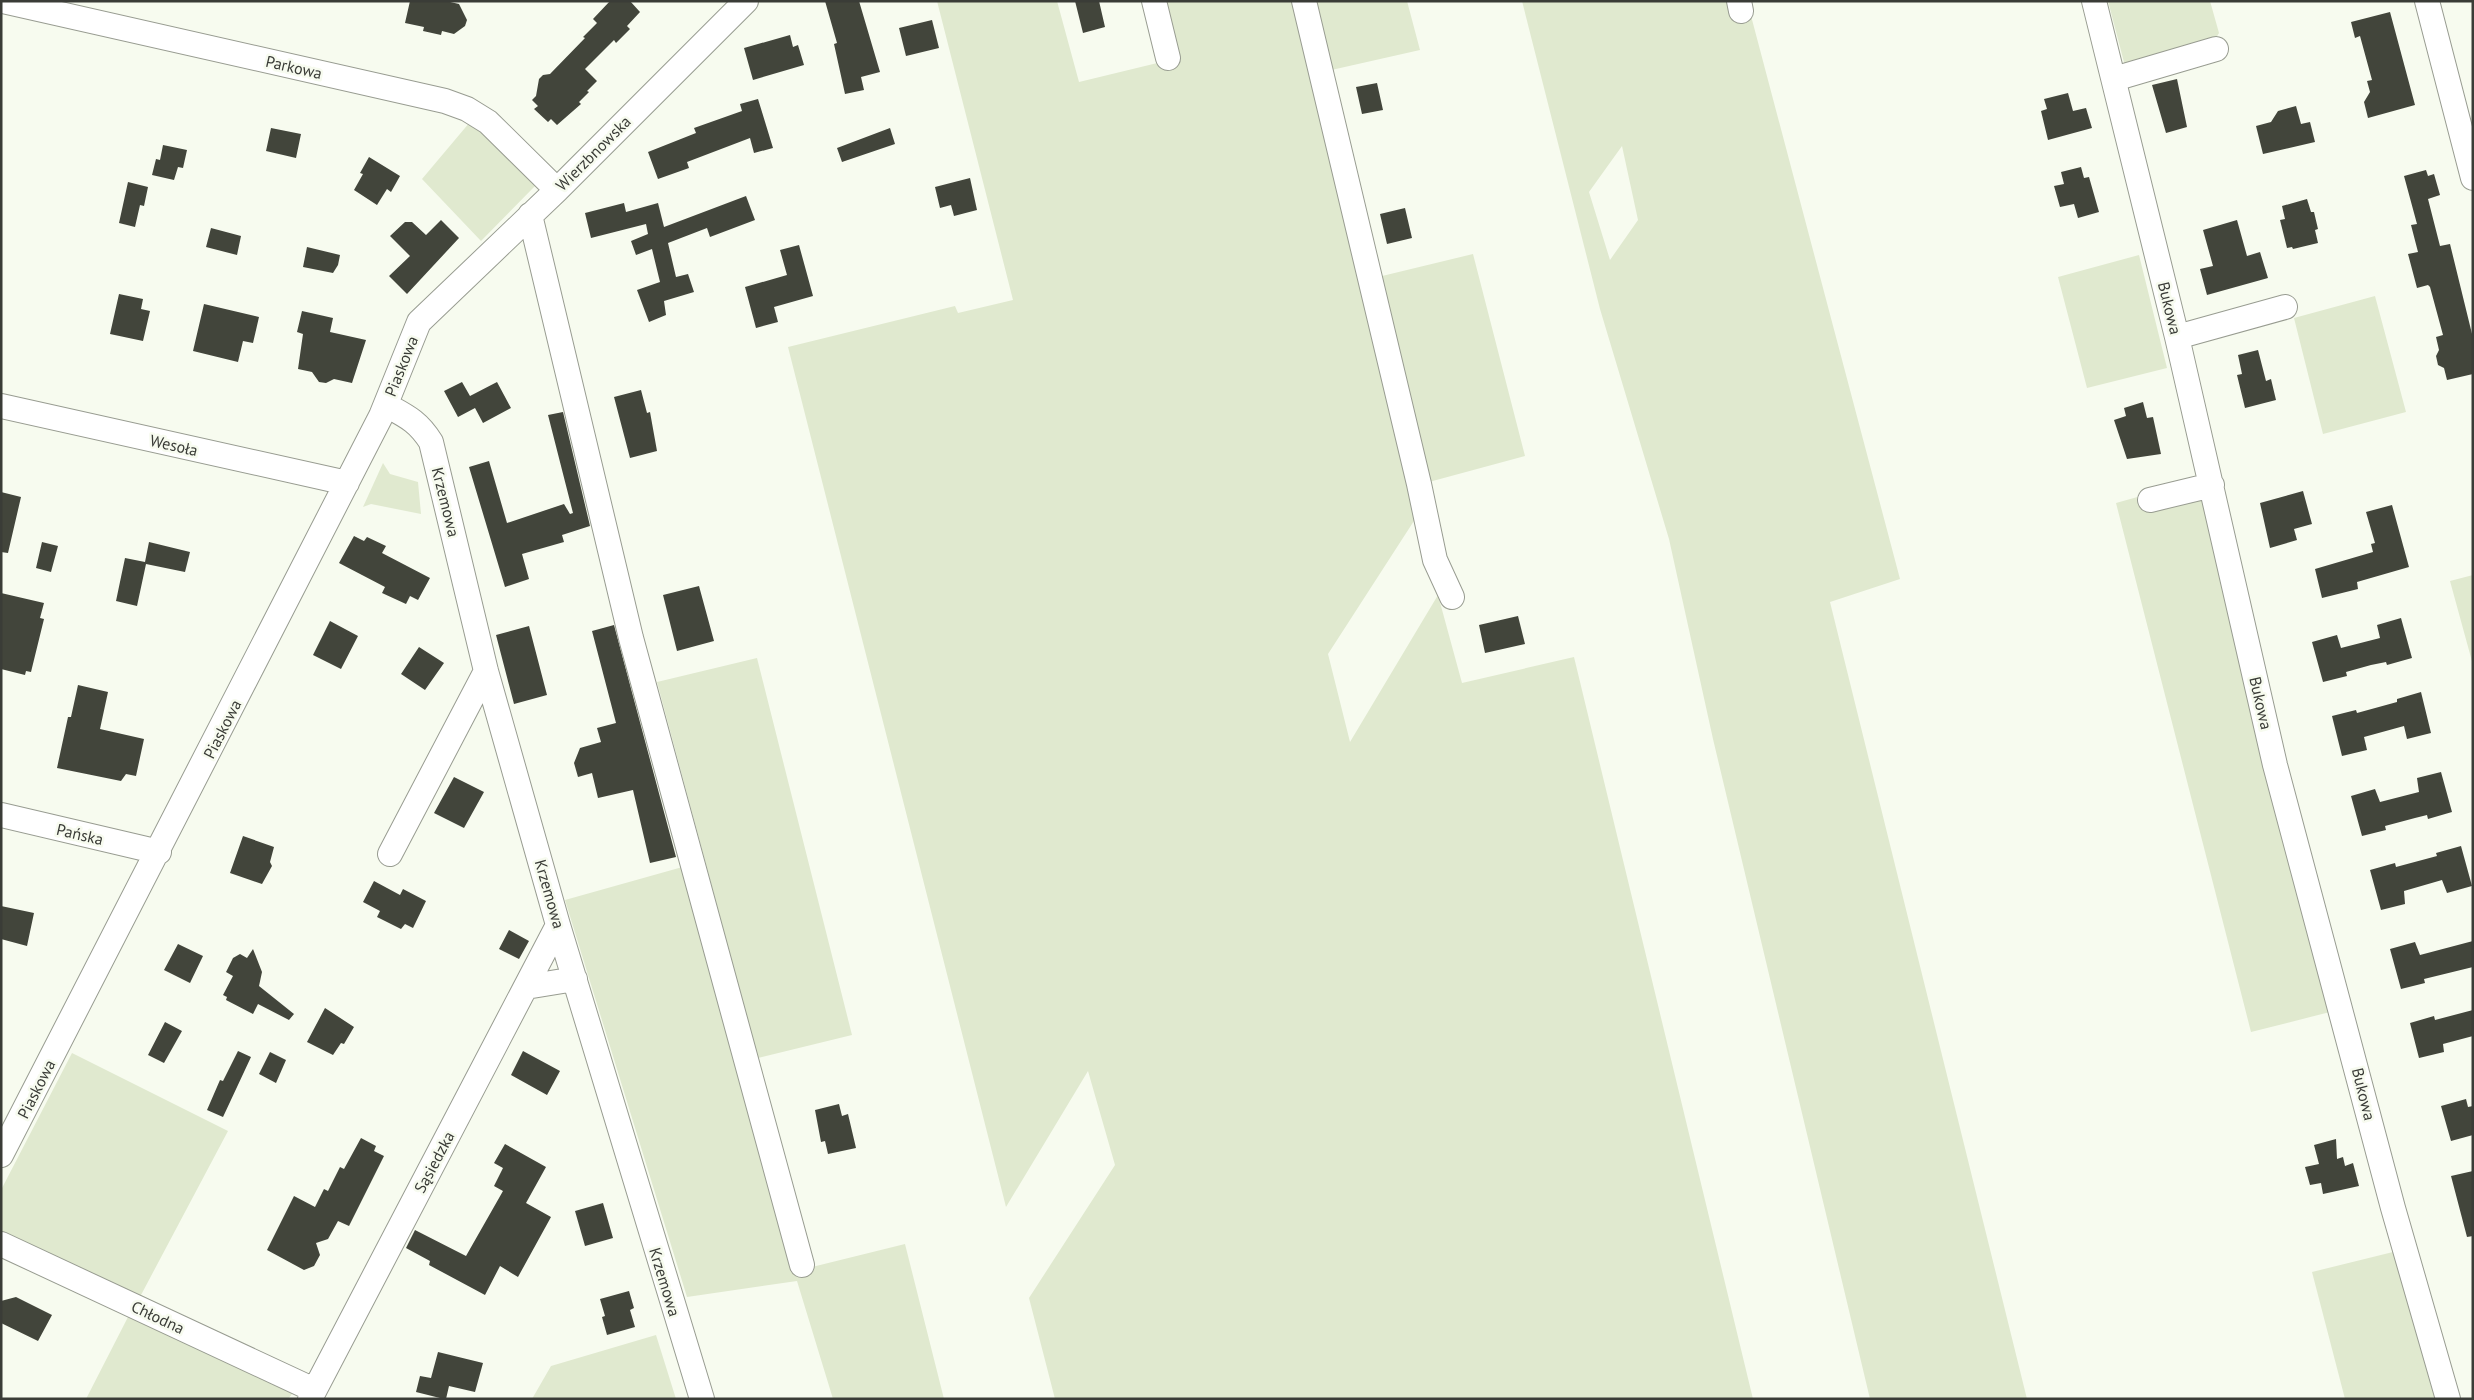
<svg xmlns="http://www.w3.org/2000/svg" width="2474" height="1400" font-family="'PT Sans',sans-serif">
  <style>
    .green { fill: #e0e9cf; fill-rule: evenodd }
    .building { fill: #42453b }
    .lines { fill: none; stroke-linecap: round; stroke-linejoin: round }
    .minor-casing { stroke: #989c91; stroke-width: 26 }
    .minor { stroke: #fff; stroke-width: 24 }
    .labels { text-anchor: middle; stroke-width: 5; stroke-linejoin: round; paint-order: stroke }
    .street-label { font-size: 16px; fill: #3a3c37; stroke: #f7fbef }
  </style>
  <rect width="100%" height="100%" fill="#f7fbef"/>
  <path class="green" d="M 937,1 L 1057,1 L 1079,82 L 1178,58 L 1164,1 L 1292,1 L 1421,510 L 1328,654 L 1350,742 L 1438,595 L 1462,683 L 1574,657 L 1753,1399 L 1055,1399 L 1029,1298 L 1115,1165 L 1088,1071 L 1006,1207 L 788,347 L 955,306 L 958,313 L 1013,300 Z
    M 1311,1 L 1407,1 L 1420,50 L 1327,71 Z
    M 1522,1 L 1732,1 L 1750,12 L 1900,579 L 1830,602 L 2027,1399 L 1870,1399 L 1713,739 L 1669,539 L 1600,309 ZM 1622,146 L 1638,220 L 1610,260 L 1589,192 Z
    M 2108,1 L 2210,1 L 2219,33 L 2213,43 L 2125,66 Z
    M 470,122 L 535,186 L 481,241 L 422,179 Z
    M 1473,254 L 1525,456 L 1429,482 L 1378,277 Z
    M 2139,255 L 2167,368 L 2087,388 L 2058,277 Z
    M 2375,296 L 2406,412 L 2323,434 L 2294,318 Z
    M 383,463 L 390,474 L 418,482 L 421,514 L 371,504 L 363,507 Z
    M 2141,496 L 2204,498 L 2330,1012 L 2251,1032 L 2116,503 Z
    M 2473,575 L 2473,665 L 2450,581 Z
    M 757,658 L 852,1035 L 758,1058 L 657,682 Z
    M 686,866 L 808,1268 L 905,1244 L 944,1399 L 833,1399 L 797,1281 L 687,1297 L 565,900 Z
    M 72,1053 L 228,1131 L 141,1295 L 306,1377 L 288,1399 L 86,1399 L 128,1317 L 1,1253 L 1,1190 Z
    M 2393,1252 L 2435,1399 L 2345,1399 L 2312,1272 Z
    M 656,1335 L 676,1399 L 532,1399 L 551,1366 Z"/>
  <path class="building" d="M 410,1 L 446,1 L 459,4 L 467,20 L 465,26 L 454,34 L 442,31 L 441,35 L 423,31 L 424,27 L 405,23 Z
    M 610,1 L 630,1 L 640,12 L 627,26 L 630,29 L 616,43 L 614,40 L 585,69 L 597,81 L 587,91 L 589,92 L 579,102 L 581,104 L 557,125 L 551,119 L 548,122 L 534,109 L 538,106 L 532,100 L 536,96 L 539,79 L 543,75 L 550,74 L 585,38 L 583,37 L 597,23 L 593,19 Z
    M 825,1 L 859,1 L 880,72 L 861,77 L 864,90 L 845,94 L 834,44 L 837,43 Z
    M 1075,1 L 1099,1 L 1105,27 L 1083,33 Z
    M 2390,12 L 2415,105 L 2368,118 L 2364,102 L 2370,92 L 2367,81 L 2372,80 L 2360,36 L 2355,38 L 2351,22 Z
    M 932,20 L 939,48 L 906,56 L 899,28 Z
    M 790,35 L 793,47 L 798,45 L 804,65 L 753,80 L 744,48 Z
    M 2177,79 L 2187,127 L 2166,133 L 2152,85 Z
    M 1377,83 L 1383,110 L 1362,114 L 1356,87 Z
    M 2068,93 L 2073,111 L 2086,108 L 2092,128 L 2048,140 L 2041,111 L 2047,109 L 2044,99 Z
    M 758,99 L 773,148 L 754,153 L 750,138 L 687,162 L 689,168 L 658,179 L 648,152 L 696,133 L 694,128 L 742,111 L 740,104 Z
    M 2296,106 L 2301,124 L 2310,122 L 2315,142 L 2263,154 L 2256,126 L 2271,122 L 2278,111 Z
    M 271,128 L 301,134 L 296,158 L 266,151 Z
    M 890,128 L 895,144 L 842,162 L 837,148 Z
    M 163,145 L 187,150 L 183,168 L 178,167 L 174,180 L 152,175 L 156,159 L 160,160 Z
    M 369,157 L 400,176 L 391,192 L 387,189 L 377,205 L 354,190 L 363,174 L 360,173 Z
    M 2081,167 L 2084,178 L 2089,177 L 2099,212 L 2078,218 L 2074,204 L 2060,207 L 2054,186 L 2064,184 L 2061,172 Z
    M 2426,170 L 2428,176 L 2434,174 L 2440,195 L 2428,199 L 2440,246 L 2450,244 L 2473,338 L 2473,374 L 2447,380 L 2444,368 L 2438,365 L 2436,356 L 2439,350 L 2436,337 L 2443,335 L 2430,287 L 2428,285 L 2417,288 L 2408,254 L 2418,252 L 2411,225 L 2417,224 L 2404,176 Z
    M 970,178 L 977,210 L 954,216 L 951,205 L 940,208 L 935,187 Z
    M 128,182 L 148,187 L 144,206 L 140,205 L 135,227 L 119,223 Z
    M 746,196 L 755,220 L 710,237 L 707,228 L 668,243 L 676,277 L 688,274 L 694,292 L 664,301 L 666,315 L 649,322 L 637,290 L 660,282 L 652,249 L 636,255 L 631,241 L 648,234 L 646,224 L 591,238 L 585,213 L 624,203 L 626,212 L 658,203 L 664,227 Z
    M 2307,199 L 2311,212 L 2314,212 L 2318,229 L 2315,230 L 2318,243 L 2293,249 L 2292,247 L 2287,248 L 2280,220 L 2285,219 L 2282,206 Z
    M 1405,208 L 1412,238 L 1387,244 L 1380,214 Z
    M 441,220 L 459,238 L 407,294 L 389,276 L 410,256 L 390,236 L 405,222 L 412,222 L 426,235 Z
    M 2237,220 L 2247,256 L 2260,252 L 2268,278 L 2207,295 L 2200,269 L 2213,266 L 2203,230 Z
    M 211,228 L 241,236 L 237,255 L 206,247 Z
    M 799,245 L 813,296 L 774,307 L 778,322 L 756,328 L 745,287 L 787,275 L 780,250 Z
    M 307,247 L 340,255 L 338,265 L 333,273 L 303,267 Z
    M 119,294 L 143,299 L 141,309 L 150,311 L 143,341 L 110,334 Z
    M 204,304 L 259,317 L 253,343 L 243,341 L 238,362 L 193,351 Z
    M 302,311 L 333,318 L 330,332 L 366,340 L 352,383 L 334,379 L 326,383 L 319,382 L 312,372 L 298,369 L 303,334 L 297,332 Z
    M 2258,350 L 2266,381 L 2271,379 L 2276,400 L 2245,408 L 2237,375 L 2242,374 L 2238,355 Z
    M 462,382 L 470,396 L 497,382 L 511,408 L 483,423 L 475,408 L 458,417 L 444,391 Z
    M 641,390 L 647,413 L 650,412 L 657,451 L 630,458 L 614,397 Z
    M 2143,402 L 2147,418 L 2153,417 L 2161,454 L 2127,459 L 2114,420 L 2126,416 L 2124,408 Z
    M 563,412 L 590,526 L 562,535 L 564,542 L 522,554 L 529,579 L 505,587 L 469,467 L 489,461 L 507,523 L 564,504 L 570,514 L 573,513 L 548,415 Z
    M 2303,491 L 2312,524 L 2294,529 L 2297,540 L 2270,548 L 2260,503 Z
    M 1,492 L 21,497 L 8,553 L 1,552 Z
    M 2392,505 L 2409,567 L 2357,582 L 2358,589 L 2322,598 L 2315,569 L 2373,552 L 2371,544 L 2375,543 L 2366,512 Z
    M 354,536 L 364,541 L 367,537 L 386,546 L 382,553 L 430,578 L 418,600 L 410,596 L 406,604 L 382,593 L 385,587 L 339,563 Z
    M 42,542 L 58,546 L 51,572 L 36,568 Z
    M 149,542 L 190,552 L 185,572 L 146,564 L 137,606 L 116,601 L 125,558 L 145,562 Z
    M 699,586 L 714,641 L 677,651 L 663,595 Z
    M 1,593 L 44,603 L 40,618 L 44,619 L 31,672 L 26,671 L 25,675 L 1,669 Z
    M 1518,616 L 1525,644 L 1485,653 L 1479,625 Z
    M 2401,618 L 2412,658 L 2387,665 L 2386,662 L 2371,665 L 2346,672 L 2347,676 L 2323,682 L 2312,642 L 2337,635 L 2341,648 L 2380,638 L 2377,625 Z
    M 330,621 L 358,636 L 341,669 L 313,655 Z
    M 614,625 L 676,857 L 650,863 L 633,790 L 598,798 L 592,773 L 578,777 L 574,763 L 580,748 L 601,742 L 597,728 L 616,723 L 592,631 Z
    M 529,626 L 547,695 L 514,704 L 496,635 Z
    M 419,647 L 444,663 L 425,690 L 401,674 Z
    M 78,685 L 108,692 L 100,729 L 144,739 L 136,776 L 126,774 L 121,781 L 57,768 L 68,717 L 71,717 Z
    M 2421,692 L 2431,733 L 2407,739 L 2404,726 L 2364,737 L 2367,750 L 2342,756 L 2332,716 L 2356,710 L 2357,713 L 2397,702 L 2397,699 Z
    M 2441,772 L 2452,812 L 2428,819 L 2427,815 L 2415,818 L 2385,826 L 2386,830 L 2362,836 L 2351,796 L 2375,789 L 2380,802 L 2419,792 L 2417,778 Z
    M 454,777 L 484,792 L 464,828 L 434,813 Z
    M 243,836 L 274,847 L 270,862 L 272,866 L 262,884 L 230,873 Z
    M 2461,846 L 2472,886 L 2447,893 L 2442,880 L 2404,891 L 2405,904 L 2381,910 L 2370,870 L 2395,863 L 2396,867 L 2437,856 L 2436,853 Z
    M 374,881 L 400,895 L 403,889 L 426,901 L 413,928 L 405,924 L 401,929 L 377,917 L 380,911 L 363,902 Z
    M 1,906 L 34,913 L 27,946 L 1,939 Z
    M 509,930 L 529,941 L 519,959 L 499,949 Z
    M 2473,941 L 2473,967 L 2424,979 L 2425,983 L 2401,989 L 2390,949 L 2415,942 L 2420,955 Z
    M 178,944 L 203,956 L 190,983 L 164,970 Z
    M 253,949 L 262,972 L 259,986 L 294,1014 L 289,1020 L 258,1004 L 253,1014 L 226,1000 L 227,997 L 223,995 L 233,976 L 226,972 L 233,958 L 240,954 L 247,958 Z
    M 325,1008 L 354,1027 L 344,1044 L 341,1043 L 333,1055 L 307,1042 Z
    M 2473,1010 L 2473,1036 L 2443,1044 L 2444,1052 L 2419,1058 L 2410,1023 L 2434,1016 L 2435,1020 Z
    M 165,1022 L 182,1031 L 164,1063 L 148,1055 Z
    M 238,1051 L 251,1057 L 223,1117 L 207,1110 L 220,1080 L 223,1081 Z
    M 523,1051 L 560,1071 L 547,1095 L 511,1075 Z
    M 270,1052 L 286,1060 L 276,1083 L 259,1074 Z
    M 2466,1099 L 2468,1107 L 2473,1106 L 2473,1135 L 2451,1141 L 2441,1106 Z
    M 839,1104 L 842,1116 L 848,1114 L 856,1148 L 828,1154 L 825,1141 L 821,1142 L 815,1110 Z
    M 361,1138 L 376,1146 L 374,1151 L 384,1156 L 349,1226 L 338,1221 L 328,1239 L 316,1243 L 320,1255 L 314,1266 L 304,1270 L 267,1250 L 294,1196 L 315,1207 L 324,1189 L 328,1191 L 340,1167 L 344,1169 Z
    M 2336,1139 L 2337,1159 L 2343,1157 L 2345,1166 L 2353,1163 L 2359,1186 L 2323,1194 L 2321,1183 L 2310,1185 L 2305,1167 L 2319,1164 L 2314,1145 Z
    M 505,1144 L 546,1167 L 526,1203 L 551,1217 L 518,1277 L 500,1266 L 485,1295 L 429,1265 L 430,1261 L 406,1248 L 415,1230 L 466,1256 L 503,1191 L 494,1186 L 503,1168 L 494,1163 Z
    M 2473,1171 L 2473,1236 L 2467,1237 L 2451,1176 Z
    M 603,1203 L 613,1238 L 585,1246 L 575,1211 Z
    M 629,1291 L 634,1308 L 630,1310 L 635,1327 L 607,1335 L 602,1317 L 605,1316 L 600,1299 Z
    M 16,1297 L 52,1315 L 38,1341 L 1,1323 L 1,1301 Z
    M 438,1352 L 483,1363 L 475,1392 L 449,1386 L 446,1399 L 444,1399 L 416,1392 L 420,1376 L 431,1378 Z"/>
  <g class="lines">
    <g class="minor-casing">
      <path id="minor" d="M 3,1 L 445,101 L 467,109 L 488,122 L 557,190
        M 1154,1 L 1168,58
        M 1304,1 L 1419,484 L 1435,560 L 1452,597
        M 1739,1 L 1741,11
        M 2094,1 L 2177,337 L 2275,765 L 2393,1208 L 2448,1399
        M 2427,1 L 2473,178
        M 2114,79 L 2216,49
        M 530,215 L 631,638 L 802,1265
        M 2177,337 L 2285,307
        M 386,405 C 406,416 418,421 431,442 L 486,671 L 558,925 L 702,1399
        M 1,406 L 347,483
        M 2150,500 L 2212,485
        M 1,815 L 159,852
        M 390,854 L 486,671
        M 526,987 L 575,979
        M 1,1155 L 381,416 L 419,322 L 557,190 L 746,1
        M 1,1244 L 314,1390
        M 310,1399 L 558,925"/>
    </g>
    <use href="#minor" class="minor"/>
  </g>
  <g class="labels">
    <g class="street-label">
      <text transform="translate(294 67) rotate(13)" y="6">Parkowa</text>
      <text transform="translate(593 153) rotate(-45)" y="6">Wierzbnowska</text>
      <text transform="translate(2170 308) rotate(76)" y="6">Bukowa</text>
      <text transform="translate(401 366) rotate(-68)" y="6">Piaskowa</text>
      <text transform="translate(174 445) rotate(13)" y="6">Wesoła</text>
      <text transform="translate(446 502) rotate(76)" y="6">Krzemowa</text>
      <text transform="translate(2261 703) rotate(77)" y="6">Bukowa</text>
      <text transform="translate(222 729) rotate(-63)" y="6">Piaskowa</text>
      <text transform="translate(80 834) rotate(13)" y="6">Pańska</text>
      <text transform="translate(550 894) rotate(74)" y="6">Krzemowa</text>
      <text transform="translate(36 1089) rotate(-63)" y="6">Piaskowa</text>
      <text transform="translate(2364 1094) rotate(76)" y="6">Bukowa</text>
      <text transform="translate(434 1162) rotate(-62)" y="6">Sąsiedzka</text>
      <text transform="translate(665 1282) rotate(73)" y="6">Krzemowa</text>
      <text transform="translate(158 1317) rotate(25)" y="6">Chłodna</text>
    </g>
  </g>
  <rect width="2474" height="1400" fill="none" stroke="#3a3c37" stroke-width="5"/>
</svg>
